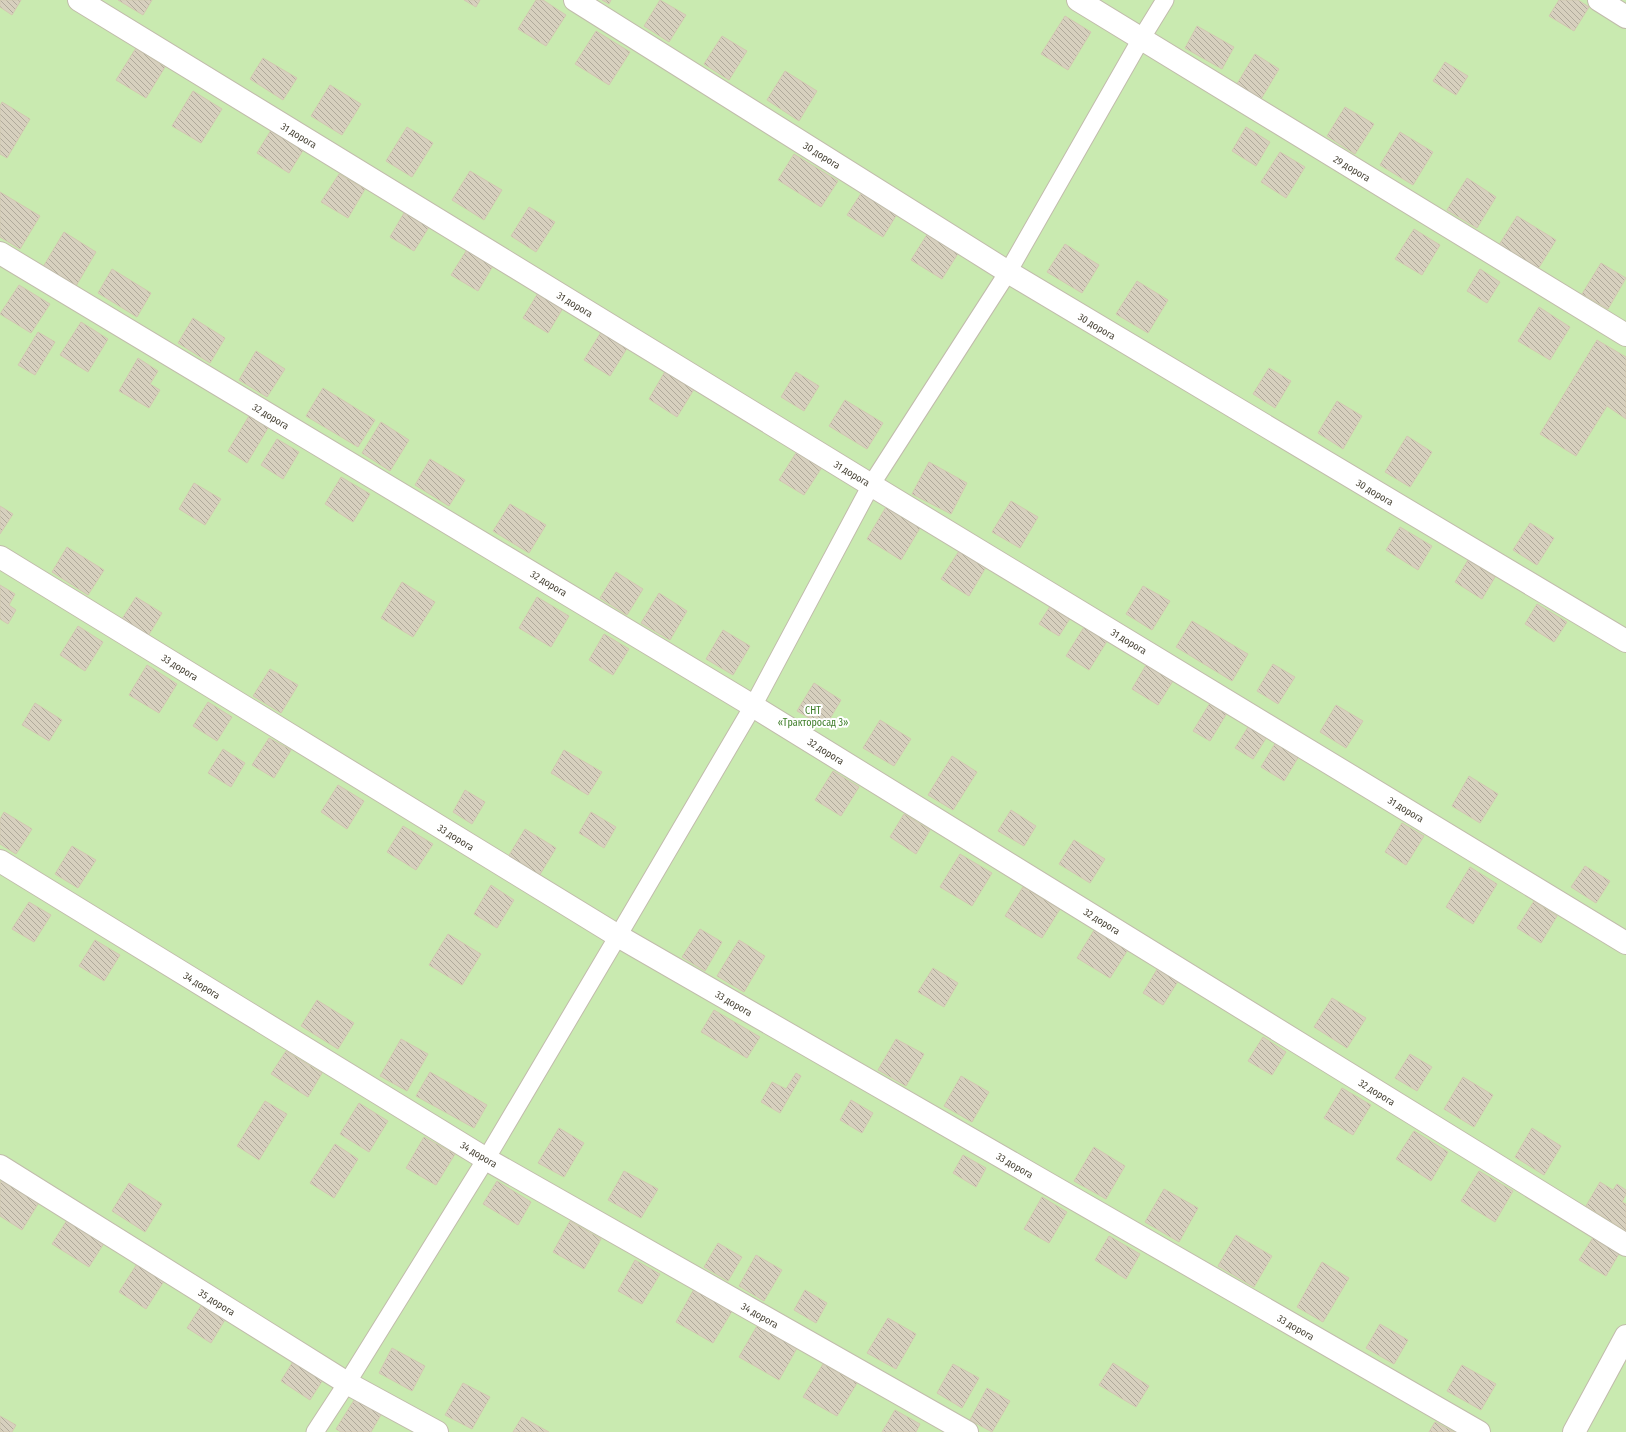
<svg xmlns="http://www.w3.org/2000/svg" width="1626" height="1432" font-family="'Fira Sans Condensed',sans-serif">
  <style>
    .green { fill: #c9eab0 }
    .building { fill: url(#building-back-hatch); stroke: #d2c9b1 }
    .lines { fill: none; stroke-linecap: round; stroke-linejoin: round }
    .service-casing { stroke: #c1bcab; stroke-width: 19 }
    .minor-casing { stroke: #c1bcab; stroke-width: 24 }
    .service { stroke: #fff; stroke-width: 17 }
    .minor { stroke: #fff; stroke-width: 22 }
    .labels { text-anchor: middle; stroke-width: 4; stroke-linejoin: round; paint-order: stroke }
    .street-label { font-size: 10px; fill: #494437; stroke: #fff }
    .park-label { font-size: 10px; fill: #3d7d28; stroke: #fff }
  </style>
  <defs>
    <pattern id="building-back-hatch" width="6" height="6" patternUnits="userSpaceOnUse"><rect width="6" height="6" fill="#d7d0be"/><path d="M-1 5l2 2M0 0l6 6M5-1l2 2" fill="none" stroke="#b0aa9b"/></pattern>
  </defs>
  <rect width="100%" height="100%" fill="#f5f2e9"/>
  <path class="green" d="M 0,0 L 1626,0 L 1626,1432 L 0,1432 Z"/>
  <path class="building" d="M 0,0 L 21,0 L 12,15 L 0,7 Z
    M 118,0 L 152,0 L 143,15 Z
    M 464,0 L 480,0 L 476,7 Z
    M 536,0 L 543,0 L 566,15 L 546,46 L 518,29 Z
    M 602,0 L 611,0 L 609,4 Z
    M 660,0 L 686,15 L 669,42 L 644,26 Z
    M 1559,0 L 1578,0 L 1589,7 L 1574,31 L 1549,16 Z
    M 1065,16 L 1091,32 L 1068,70 L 1041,54 Z
    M 1197,26 L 1234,47 L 1222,69 L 1185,48 Z
    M 596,31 L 630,52 L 609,85 L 575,64 Z
    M 722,36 L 747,51 L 729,80 L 704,64 Z
    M 136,48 L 165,67 L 146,98 L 116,80 Z
    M 1255,54 L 1279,69 L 1261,99 L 1237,84 Z
    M 263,58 L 297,78 L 283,100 L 250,79 Z
    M 1445,62 L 1468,76 L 1456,95 L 1433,81 Z
    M 785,71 L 817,91 L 799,121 L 767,100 Z
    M 330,85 L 361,104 L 342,135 L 311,116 Z
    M 193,91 L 222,109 L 201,143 L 172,126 Z
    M 2,102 L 30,119 L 7,158 L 0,154 L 0,106 Z
    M 1345,107 L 1374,124 L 1355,154 L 1327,136 Z
    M 273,127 L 305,147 L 289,173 L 257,153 Z
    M 407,127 L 433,143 L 412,177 L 386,161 Z
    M 1246,127 L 1270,142 L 1256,166 L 1232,151 Z
    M 1400,132 L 1433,152 L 1413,185 L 1380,165 Z
    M 1280,152 L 1305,167 L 1286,198 L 1261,182 Z
    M 794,154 L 838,181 L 821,207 L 778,180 Z
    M 470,171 L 502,190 L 484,220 L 452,200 Z
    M 339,174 L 365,189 L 348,218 L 321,202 Z
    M 1467,178 L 1496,197 L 1477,228 L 1447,210 Z
    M 0,192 L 40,216 L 20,249 L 0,237 Z
    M 862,192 L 897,214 L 883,237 L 847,215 Z
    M 529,207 L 555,222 L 536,252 L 511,236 Z
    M 404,213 L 429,227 L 414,251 L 390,237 Z
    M 1517,216 L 1556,240 L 1538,269 L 1499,245 Z
    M 1414,229 L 1440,245 L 1422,275 L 1395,259 Z
    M 64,232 L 96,252 L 76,286 L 43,267 Z
    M 928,233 L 959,252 L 942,279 L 911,260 Z
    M 1065,244 L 1099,265 L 1082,293 L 1047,272 Z
    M 468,248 L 494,264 L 478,291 L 451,275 Z
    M 1601,263 L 1626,278 L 1608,309 L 1582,294 Z
    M 112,269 L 151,293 L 137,317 L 98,293 Z
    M 1480,269 L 1500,282 L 1487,303 L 1467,291 Z
    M 1137,281 L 1168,300 L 1148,333 L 1116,314 Z
    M 19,285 L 50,304 L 31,333 L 0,314 Z
    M 538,293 L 563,308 L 548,333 L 523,318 Z
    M 1539,307 L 1570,327 L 1550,360 L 1518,341 Z
    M 193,318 L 225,338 L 210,363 L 178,343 Z
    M 81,322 L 108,339 L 88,372 L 60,355 Z
    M 603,329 L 629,345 L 610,376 L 584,360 Z
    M 38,332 L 55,342 L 35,375 L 18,365 Z
    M 1597,340 L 1626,357 L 1626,419 L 1607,406 L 1576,456 L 1540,434 Z
    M 256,351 L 285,369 L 267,397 L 239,380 Z
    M 138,358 L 158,371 L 150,384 L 160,390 L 149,408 L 119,391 Z
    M 667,368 L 696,386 L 677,417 L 649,399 Z
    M 1269,368 L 1291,381 L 1275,408 L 1253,394 Z
    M 796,372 L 819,386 L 804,411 L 781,397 Z
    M 323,388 L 375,420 L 358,447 L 306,416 Z
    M 845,400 L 883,423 L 867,449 L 829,426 Z
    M 1337,401 L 1362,416 L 1343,449 L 1318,433 Z
    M 249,416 L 268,428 L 247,463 L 228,451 Z
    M 381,422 L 409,440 L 390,471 L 362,453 Z
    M 1407,436 L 1432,452 L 1410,487 L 1385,472 Z
    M 277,439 L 299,452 L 283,479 L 261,465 Z
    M 799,448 L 824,464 L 804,495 L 779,480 Z
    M 430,459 L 465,480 L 449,506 L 415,485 Z
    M 929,462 L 967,483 L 951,514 L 912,494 Z
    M 341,477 L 370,494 L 353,522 L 325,504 Z
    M 194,483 L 221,499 L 205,525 L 179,509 Z
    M 1011,501 L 1038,517 L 1020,548 L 992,532 Z
    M 510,504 L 546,525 L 529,553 L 493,531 Z
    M 0,506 L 13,514 L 0,534 Z
    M 886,507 L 920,528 L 901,560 L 867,539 Z
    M 1530,523 L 1554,538 L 1537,565 L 1513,550 Z
    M 1400,527 L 1432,546 L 1418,570 L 1386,550 Z
    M 67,547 L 104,570 L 88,595 L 52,572 Z
    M 959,551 L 986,567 L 969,596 L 941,579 Z
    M 1468,560 L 1495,577 L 1482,599 L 1455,582 Z
    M 616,572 L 643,589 L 627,615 L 600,598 Z
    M 402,582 L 435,602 L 413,637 L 381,618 Z
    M 0,585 L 15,594 L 9,605 L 16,610 L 8,624 L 0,619 Z
    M 1143,586 L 1170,601 L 1152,630 L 1126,614 Z
    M 659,593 L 687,611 L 670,640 L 641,623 Z
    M 136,597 L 162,613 L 148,636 L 122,619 Z
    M 537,597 L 569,616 L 551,647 L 519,628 Z
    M 1054,600 L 1074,612 L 1059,636 L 1039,624 Z
    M 1537,604 L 1567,622 L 1554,642 L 1525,624 Z
    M 1192,621 L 1248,654 L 1232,681 L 1176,647 Z
    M 1086,624 L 1109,638 L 1089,670 L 1066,656 Z
    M 78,626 L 103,642 L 85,671 L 60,655 Z
    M 723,630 L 750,646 L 733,675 L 706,659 Z
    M 604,634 L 629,649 L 613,675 L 589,660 Z
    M 1149,660 L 1176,676 L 1158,705 L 1132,689 Z
    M 1273,664 L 1295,677 L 1278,704 L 1257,691 Z
    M 147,665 L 177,684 L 159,713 L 129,695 Z
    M 270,669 L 298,685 L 281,713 L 253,696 Z
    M 814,683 L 841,700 L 825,727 L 797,711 Z
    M 208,702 L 232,717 L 217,741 L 193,726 Z
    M 35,703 L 62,720 L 49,741 L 22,725 Z
    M 1210,703 L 1227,713 L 1210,741 L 1193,731 Z
    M 1336,705 L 1363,721 L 1346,748 L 1320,732 Z
    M 880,720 L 911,739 L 894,766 L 863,748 Z
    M 1250,724 L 1268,735 L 1253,759 L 1235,748 Z
    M 269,738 L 291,750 L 274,778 L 252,765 Z
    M 1276,742 L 1299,756 L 1284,781 L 1261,767 Z
    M 223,749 L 245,763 L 231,787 L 208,773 Z
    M 564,750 L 602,772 L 588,795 L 551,773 Z
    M 952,756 L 977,772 L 953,810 L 928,795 Z
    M 833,771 L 859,787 L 841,816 L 815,800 Z
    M 1469,776 L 1498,794 L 1480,823 L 1452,806 Z
    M 338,785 L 364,801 L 347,829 L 321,812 Z
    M 465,790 L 485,802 L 472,824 L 453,812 Z
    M 1011,810 L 1036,826 L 1024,846 L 998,831 Z
    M 4,812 L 32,829 L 16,854 L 0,844 L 0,819 Z
    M 591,812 L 616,827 L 604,848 L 579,833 Z
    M 904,814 L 930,830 L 916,854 L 890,837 Z
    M 1402,823 L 1424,836 L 1406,865 L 1385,852 Z
    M 403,826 L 433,844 L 416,870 L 387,852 Z
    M 525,829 L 556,848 L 539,876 L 508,857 Z
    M 1074,840 L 1105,859 L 1090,883 L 1059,864 Z
    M 72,846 L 96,860 L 78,888 L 55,874 Z
    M 960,854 L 992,873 L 972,906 L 940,887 Z
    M 1585,866 L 1610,881 L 1596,903 L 1571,887 Z
    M 1470,867 L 1497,884 L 1473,924 L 1446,907 Z
    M 491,885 L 514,900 L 497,928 L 474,914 Z
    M 1023,887 L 1060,909 L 1042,938 L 1005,916 Z
    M 1534,901 L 1557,916 L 1541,943 L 1517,928 Z
    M 29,902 L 51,915 L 34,942 L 12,929 Z
    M 1096,927 L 1129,948 L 1110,978 L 1077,958 Z
    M 700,929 L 722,942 L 705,971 L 682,957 Z
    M 448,934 L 481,954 L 462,985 L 429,965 Z
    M 95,940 L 120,955 L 104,981 L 79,966 Z
    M 739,940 L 765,956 L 744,992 L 717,976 Z
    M 1159,966 L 1180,978 L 1163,1005 L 1143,993 Z
    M 933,968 L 958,983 L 944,1007 L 918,992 Z
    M 1332,998 L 1366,1018 L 1347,1048 L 1314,1027 Z
    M 317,1000 L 354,1023 L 338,1049 L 301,1026 Z
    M 714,1010 L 760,1037 L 747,1058 L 701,1032 Z
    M 1263,1037 L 1286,1052 L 1272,1075 L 1248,1061 Z
    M 401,1039 L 428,1054 L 407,1091 L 380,1076 Z
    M 896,1039 L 924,1054 L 906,1086 L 878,1070 Z
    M 286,1051 L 322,1073 L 308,1097 L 271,1074 Z
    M 1410,1054 L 1432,1067 L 1417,1091 L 1395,1078 Z
    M 430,1072 L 487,1105 L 474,1128 L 416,1096 Z
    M 796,1073 L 801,1076 L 780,1113 L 761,1102 L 772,1082 L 786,1089 Z
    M 961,1076 L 989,1092 L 972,1122 L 944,1106 Z
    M 1463,1077 L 1493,1095 L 1474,1127 L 1444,1109 Z
    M 1342,1088 L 1371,1105 L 1353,1135 L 1324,1118 Z
    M 851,1100 L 873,1113 L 862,1133 L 840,1120 Z
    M 265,1101 L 287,1114 L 259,1160 L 237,1146 Z
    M 359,1103 L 388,1121 L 369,1152 L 340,1134 Z
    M 559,1128 L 584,1143 L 564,1177 L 538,1163 Z
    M 1532,1128 L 1561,1146 L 1544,1175 L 1515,1157 Z
    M 1414,1131 L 1448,1152 L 1431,1181 L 1396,1159 Z
    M 424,1137 L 455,1154 L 436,1185 L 406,1168 Z
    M 335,1144 L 358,1159 L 334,1198 L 310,1183 Z
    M 1094,1147 L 1125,1166 L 1106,1199 L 1074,1181 Z
    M 963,1155 L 986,1168 L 976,1187 L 953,1173 Z
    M 624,1171 L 658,1189 L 641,1218 L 608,1200 Z
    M 1479,1171 L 1513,1191 L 1495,1222 L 1461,1201 Z
    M 4,1176 L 41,1199 L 22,1230 L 0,1216 L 0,1183 Z
    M 497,1181 L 531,1202 L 518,1225 L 483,1204 Z
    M 1600,1182 L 1613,1190 L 1617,1184 L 1626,1190 L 1626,1194 L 1622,1202 L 1626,1204 L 1626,1231 L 1586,1206 Z
    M 129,1183 L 162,1204 L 145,1232 L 112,1211 Z
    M 1164,1189 L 1198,1208 L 1179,1242 L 1145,1222 Z
    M 1042,1197 L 1067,1212 L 1049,1243 L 1024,1229 Z
    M 69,1217 L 106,1240 L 89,1267 L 52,1244 Z
    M 570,1221 L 601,1239 L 584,1269 L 553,1252 Z
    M 1236,1235 L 1272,1256 L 1254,1287 L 1218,1266 Z
    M 1109,1236 L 1140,1254 L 1126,1279 L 1095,1260 Z
    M 1594,1236 L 1620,1252 L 1606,1276 L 1579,1260 Z
    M 718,1243 L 742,1257 L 728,1281 L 704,1267 Z
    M 756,1255 L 782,1270 L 764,1301 L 739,1286 Z
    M 635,1260 L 660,1274 L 642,1304 L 618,1291 Z
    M 1322,1262 L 1349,1278 L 1323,1322 L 1297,1307 Z
    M 137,1264 L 164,1281 L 146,1309 L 119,1292 Z
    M 694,1289 L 732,1311 L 713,1343 L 676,1322 Z
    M 805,1290 L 827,1303 L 816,1323 L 794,1310 Z
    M 203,1303 L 226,1318 L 211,1343 L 187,1328 Z
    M 888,1318 L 916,1334 L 896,1369 L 867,1353 Z
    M 1380,1324 L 1408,1340 L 1394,1364 L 1366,1348 Z
    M 757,1326 L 797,1348 L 779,1380 L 739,1357 Z
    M 392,1348 L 425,1366 L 412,1391 L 379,1373 Z
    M 294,1360 L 324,1378 L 310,1400 L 281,1381 Z
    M 1113,1363 L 1149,1386 L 1136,1407 L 1099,1385 Z
    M 823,1364 L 857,1383 L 837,1416 L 803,1397 Z
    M 953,1364 L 979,1378 L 962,1408 L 937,1393 Z
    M 1462,1365 L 1496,1384 L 1481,1410 L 1447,1391 Z
    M 463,1383 L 490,1397 L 472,1429 L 445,1415 Z
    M 987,1388 L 1010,1401 L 992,1432 L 970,1420 Z
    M 356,1397 L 382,1413 L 371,1432 L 341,1432 L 336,1429 Z
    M 895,1410 L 920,1424 L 916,1432 L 882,1432 Z
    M 0,1416 L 16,1425 L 12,1432 L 0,1432 Z
    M 522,1417 L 549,1432 L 513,1432 Z
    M 1435,1422 L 1454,1432 L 1429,1432 Z"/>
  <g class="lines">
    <g class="service-casing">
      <path id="service" d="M 315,1432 L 347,1383 L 486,1159 L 618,936 L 753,706 L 871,485 L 1008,272 L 1141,39 L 1165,0"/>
    </g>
    <g class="minor-casing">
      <path id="minor" d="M 79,0 L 871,485 L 1626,943
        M 575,0 L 1008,272 L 1626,641
        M 1078,0 L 1626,335
        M 1599,0 L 1626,17
        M 0,253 L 753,706 L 1626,1245
        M 0,557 L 618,936 L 1479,1432
        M 0,861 L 486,1159 L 967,1432
        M 0,1166 L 347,1383 L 437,1432
        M 1574,1432 L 1626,1336"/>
    </g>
    <use href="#service" class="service"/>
    <use href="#minor" class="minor"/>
  </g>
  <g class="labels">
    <g class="street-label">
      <text transform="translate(299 135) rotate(31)" y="4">31 дорога</text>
      <text transform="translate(822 155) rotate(32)" y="4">30 дорога</text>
      <text transform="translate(1352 168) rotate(31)" y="4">29 дорога</text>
      <text transform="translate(575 304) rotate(31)" y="4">31 дорога</text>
      <text transform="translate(1097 326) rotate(31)" y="4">30 дорога</text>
      <text transform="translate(271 416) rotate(31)" y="4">32 дорога</text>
      <text transform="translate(852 473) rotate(31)" y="4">31 дорога</text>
      <text transform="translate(1375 492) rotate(31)" y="4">30 дорога</text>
      <text transform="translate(549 583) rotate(31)" y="4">32 дорога</text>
      <text transform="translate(1129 641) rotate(31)" y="4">31 дорога</text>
      <text transform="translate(180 667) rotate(32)" y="4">33 дорога</text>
      <text transform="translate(826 751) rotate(32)" y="4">32 дорога</text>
      <text transform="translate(1406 809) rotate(31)" y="4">31 дорога</text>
      <text transform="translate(456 837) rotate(32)" y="4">33 дорога</text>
      <text transform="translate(1102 921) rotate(32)" y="4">32 дорога</text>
      <text transform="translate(202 985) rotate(32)" y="4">34 дорога</text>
      <text transform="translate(734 1003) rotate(30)" y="4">33 дорога</text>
      <text transform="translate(1377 1092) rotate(32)" y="4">32 дорога</text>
      <text transform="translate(479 1154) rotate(31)" y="4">34 дорога</text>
      <text transform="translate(1015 1165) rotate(30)" y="4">33 дорога</text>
      <text transform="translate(217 1302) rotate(32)" y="4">35 дорога</text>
      <text transform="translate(760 1315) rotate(30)" y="4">34 дорога</text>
      <text transform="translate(1296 1327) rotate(30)" y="4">33 дорога</text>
    </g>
    <g class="park-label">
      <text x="813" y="714">СНТ<tspan x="813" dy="12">«Тракторосад 3»</tspan></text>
    </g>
  </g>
</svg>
